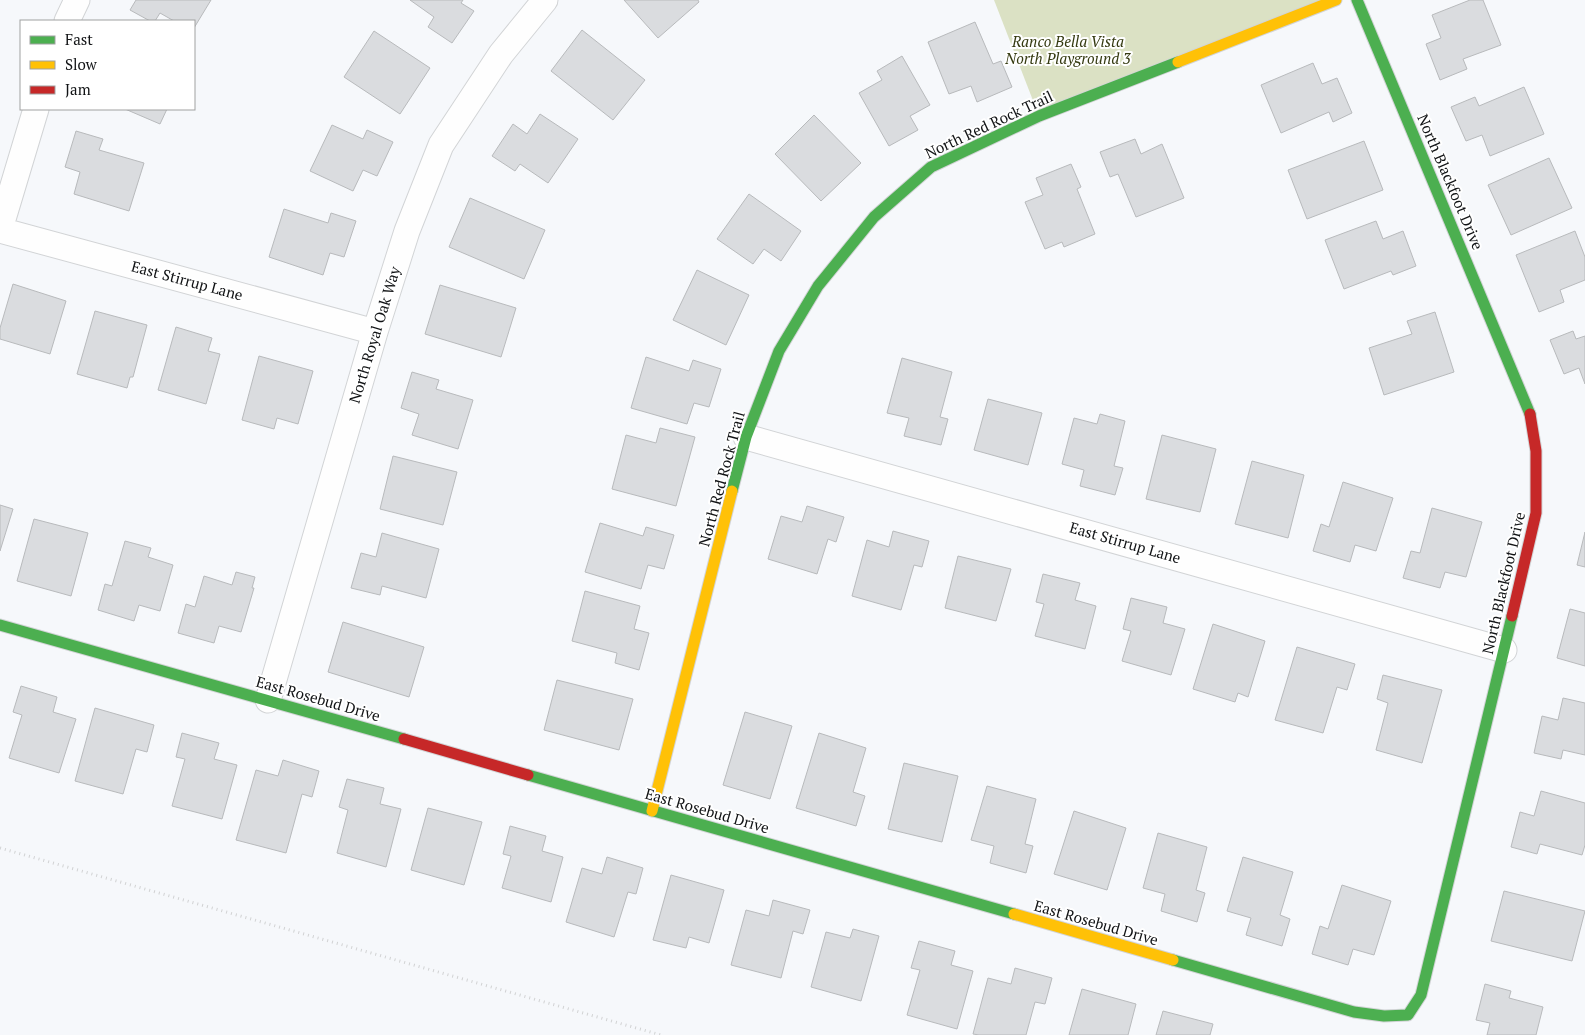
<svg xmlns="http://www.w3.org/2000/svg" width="1585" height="1035" font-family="'PT Serif',serif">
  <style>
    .green { fill: #dbe1c4 }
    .building { fill: #dadcdf; stroke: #b8babc }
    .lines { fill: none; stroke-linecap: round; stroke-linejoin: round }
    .street-casing { stroke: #d2d4d6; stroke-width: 27 }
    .fast-casing { stroke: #d2d4d6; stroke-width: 13 }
    .slow-casing { stroke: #d2d4d6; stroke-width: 13 }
    .jam-casing { stroke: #d2d4d6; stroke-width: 13 }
    .path { stroke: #d1d2d3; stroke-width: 3; stroke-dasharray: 1 4; stroke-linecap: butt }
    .street { stroke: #fefefe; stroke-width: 25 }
    .fast { stroke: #4caf50; stroke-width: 11 }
    .slow { stroke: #ffc107; stroke-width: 11 }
    .jam { stroke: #c62828; stroke-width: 11 }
    .labels { text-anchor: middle; stroke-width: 4; stroke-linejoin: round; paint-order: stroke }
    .park-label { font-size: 15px; font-style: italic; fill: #353a11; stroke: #fff }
    .street-label { font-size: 15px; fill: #111315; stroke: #fff }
  </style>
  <rect width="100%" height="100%" fill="#f6f8fb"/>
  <path class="green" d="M 994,0 L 1336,0 L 1039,116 Z"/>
  <path class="building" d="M 136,0 L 211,0 L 194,28 L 194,21 L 174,21 L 160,13 L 155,21 L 150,21 L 130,10 Z
    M 410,0 L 463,0 L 461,3 L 474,11 L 452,43 L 428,27 L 434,17 Z
    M 624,0 L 698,0 L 699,2 L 658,38 Z
    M 1470,0 L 1483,0 L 1501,45 L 1463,59 L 1467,69 L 1440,80 L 1426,44 L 1441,38 L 1432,15 Z
    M 975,22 L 993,64 L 1001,61 L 1012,87 L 977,102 L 971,86 L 949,94 L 928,42 Z
    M 582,30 L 645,80 L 613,120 L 551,71 Z
    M 374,31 L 430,68 L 400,114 L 344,77 Z
    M 902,56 L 930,105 L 910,116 L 918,130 L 889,146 L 859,93 L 882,80 L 877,71 Z
    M 1313,63 L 1322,84 L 1337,78 L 1352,113 L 1333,122 L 1329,112 L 1281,133 L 1261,85 Z
    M 1524,87 L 1544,134 L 1490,156 L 1482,135 L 1466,141 L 1451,107 L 1475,97 L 1479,106 Z
    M 125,109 L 167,109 L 160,124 Z
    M 540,114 L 578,139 L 548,183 L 520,164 L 515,171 L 492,156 L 513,124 L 527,134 Z
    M 814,115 L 861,163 L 821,201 L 775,154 Z
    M 332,125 L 363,139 L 367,130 L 393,142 L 377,176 L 363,170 L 353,191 L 310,171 Z
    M 76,131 L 103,139 L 99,150 L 144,163 L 129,211 L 74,194 L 80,172 L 65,167 Z
    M 1135,139 L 1141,154 L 1162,144 L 1184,198 L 1136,217 L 1118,174 L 1110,177 L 1100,152 Z
    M 1364,141 L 1383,190 L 1307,219 L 1288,170 Z
    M 1549,158 L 1572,208 L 1511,235 L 1488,185 Z
    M 1071,164 L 1081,187 L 1077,189 L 1095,234 L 1064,247 L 1062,242 L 1045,249 L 1025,202 L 1043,195 L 1036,178 Z
    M 749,194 L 801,231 L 781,261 L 764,249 L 753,264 L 717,239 Z
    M 470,198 L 545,230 L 524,279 L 449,247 Z
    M 284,209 L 328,223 L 331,213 L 356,221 L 344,257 L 330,253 L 323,275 L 269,257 Z
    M 1376,221 L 1383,239 L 1403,231 L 1416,266 L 1393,275 L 1391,271 L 1344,289 L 1325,240 Z
    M 1575,231 L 1585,257 L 1585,280 L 1560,290 L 1564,302 L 1539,312 L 1516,255 Z
    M 697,270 L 749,295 L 726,345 L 673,320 Z
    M 13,284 L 66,301 L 50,354 L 0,339 L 0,328 Z
    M 440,285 L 516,308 L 501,357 L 425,334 Z
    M 95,311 L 147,325 L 133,377 L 130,377 L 127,388 L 77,374 Z
    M 1435,312 L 1454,372 L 1384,395 L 1369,348 L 1412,334 L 1407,321 Z
    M 176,327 L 212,338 L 208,351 L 220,354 L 206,404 L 158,390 Z
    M 1573,331 L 1576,339 L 1585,336 L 1585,384 L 1579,368 L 1564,374 L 1550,340 Z
    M 259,356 L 313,371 L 298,424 L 277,418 L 274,429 L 242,420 Z
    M 646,357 L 689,371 L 693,360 L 721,369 L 709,407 L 694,403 L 687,424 L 631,408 Z
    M 902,358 L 952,372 L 940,417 L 948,419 L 941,445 L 904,436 L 909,418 L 887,413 Z
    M 412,372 L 439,380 L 436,389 L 473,400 L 458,449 L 412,435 L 419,414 L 401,408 Z
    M 988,399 L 1042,413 L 1028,465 L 974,450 Z
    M 1100,414 L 1125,421 L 1114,466 L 1123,468 L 1115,495 L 1080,486 L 1084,470 L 1062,464 L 1074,418 L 1097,424 Z
    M 660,428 L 695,437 L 676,506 L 612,489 L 626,435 L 656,443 Z
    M 1162,435 L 1216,449 L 1200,512 L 1146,499 Z
    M 393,456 L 457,472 L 443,525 L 380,509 Z
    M 1252,461 L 1304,475 L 1288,538 L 1235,524 Z
    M 1343,482 L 1393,498 L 1376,551 L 1355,545 L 1350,562 L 1313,551 L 1321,524 L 1329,527 Z
    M 0,505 L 13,509 L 0,551 Z
    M 807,506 L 844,517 L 836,542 L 828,539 L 817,574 L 768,559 L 781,516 L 802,522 Z
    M 1432,508 L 1482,522 L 1466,577 L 1445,572 L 1440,588 L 1403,578 L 1411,551 L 1420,553 Z
    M 34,519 L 88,533 L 71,596 L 17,581 Z
    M 600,523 L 643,536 L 646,527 L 674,535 L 664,569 L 648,565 L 641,589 L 585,572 Z
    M 893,531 L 929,541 L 922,567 L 914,565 L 901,610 L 852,596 L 867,540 L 889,547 Z
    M 1585,532 L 1585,567 L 1577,565 Z
    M 382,533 L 439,549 L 426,598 L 382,586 L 380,595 L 351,588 L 361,553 L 376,557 Z
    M 125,541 L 151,548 L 148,557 L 173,565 L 160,611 L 139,605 L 134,621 L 98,610 L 105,584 L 112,586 Z
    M 958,556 L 1011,569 L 996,621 L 945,608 Z
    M 236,572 L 255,577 L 252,588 L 254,588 L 241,632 L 219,626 L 214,643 L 178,633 L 186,604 L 195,607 L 204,576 L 232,585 Z
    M 1043,574 L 1080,583 L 1075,600 L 1096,606 L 1085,649 L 1035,636 L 1044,604 L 1036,602 Z
    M 585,591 L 640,606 L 634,629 L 649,633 L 639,670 L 615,663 L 617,653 L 572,641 Z
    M 1131,598 L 1167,607 L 1163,623 L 1185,629 L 1171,675 L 1122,661 L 1131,631 L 1123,629 Z
    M 1570,609 L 1585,613 L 1585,666 L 1557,658 Z
    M 343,622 L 424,647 L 409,697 L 328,672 Z
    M 1213,624 L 1265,641 L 1248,697 L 1238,693 L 1235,702 L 1193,689 Z
    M 1297,647 L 1355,664 L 1347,690 L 1337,687 L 1323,733 L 1275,720 Z
    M 1383,675 L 1442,690 L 1422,763 L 1376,750 L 1388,703 L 1377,699 Z
    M 557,680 L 633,699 L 619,750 L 544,730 Z
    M 21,686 L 57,697 L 53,712 L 76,719 L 59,773 L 9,758 L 22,715 L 13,712 Z
    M 1563,698 L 1585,703 L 1585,755 L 1563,750 L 1561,759 L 1534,753 L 1542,716 L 1558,720 Z
    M 95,708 L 154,725 L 147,752 L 136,749 L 123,794 L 75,781 Z
    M 745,712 L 792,726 L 770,799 L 723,785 Z
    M 182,733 L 219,743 L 214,759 L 237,765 L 222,819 L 172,806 L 185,759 L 176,757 Z
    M 819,733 L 866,748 L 853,792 L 865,796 L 856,826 L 796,808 Z
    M 283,760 L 319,771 L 312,797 L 302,794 L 286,853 L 236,840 L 256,770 L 278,776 Z
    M 904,763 L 958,776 L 942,842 L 888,829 Z
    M 347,779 L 384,788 L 380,804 L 401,809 L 386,867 L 337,853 L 348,810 L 339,807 Z
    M 987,786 L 1036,799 L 1025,844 L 1033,846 L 1026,873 L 990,863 L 994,846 L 971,840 Z
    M 1541,791 L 1585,803 L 1585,845 L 1582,855 L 1540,844 L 1537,854 L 1511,847 L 1520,812 L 1534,816 Z
    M 428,808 L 482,822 L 464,885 L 411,870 Z
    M 1074,811 L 1126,828 L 1107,890 L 1054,874 Z
    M 510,826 L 546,836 L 542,851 L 563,857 L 551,902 L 502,888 L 511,856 L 503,854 Z
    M 1158,833 L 1207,847 L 1196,890 L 1205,893 L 1197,922 L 1161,911 L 1165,894 L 1143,888 Z
    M 607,857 L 643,868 L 636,894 L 628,892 L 614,937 L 566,922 L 582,868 L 602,874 Z
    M 1243,857 L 1293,872 L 1280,915 L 1290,919 L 1282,946 L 1246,935 L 1251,918 L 1227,911 Z
    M 671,875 L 724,890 L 709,943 L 689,937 L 686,948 L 653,940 Z
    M 1342,885 L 1391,901 L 1374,955 L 1353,949 L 1348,965 L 1312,954 L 1320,926 L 1328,929 Z
    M 1504,891 L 1585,911 L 1572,961 L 1491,941 Z
    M 773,900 L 810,910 L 803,934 L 793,931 L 781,978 L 731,965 L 746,910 L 769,916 Z
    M 853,929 L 879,936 L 861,1001 L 811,987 L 826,932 L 850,938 Z
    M 919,941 L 955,951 L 951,965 L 973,971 L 957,1029 L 907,1015 L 920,970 L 911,968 Z
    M 1015,968 L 1052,978 L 1045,1004 L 1035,1002 L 1026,1035 L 979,1035 L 973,1034 L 988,978 L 1011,984 Z
    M 1485,984 L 1511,991 L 1509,998 L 1543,1007 L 1536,1035 L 1487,1035 L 1490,1023 L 1476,1020 Z
    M 1082,989 L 1136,1004 L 1128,1035 L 1069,1035 Z
    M 1163,1011 L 1213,1024 L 1210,1035 L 1156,1035 Z"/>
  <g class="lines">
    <g class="street-casing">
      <path id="street" d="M 67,21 L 77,0
        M 0,229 L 36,109
        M 0,230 L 375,332
        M 746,437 L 1504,650
        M 268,700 L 375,332 L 407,231 L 441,145 L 501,54 L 545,0"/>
    </g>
    <g class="fast-casing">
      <path id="fast" d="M 1357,0 L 1530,414
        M 732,491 L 746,437 L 779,351 L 818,286 L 874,217 L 931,167 L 1039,116 L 1178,62
        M 0,625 L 404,739
        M 528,775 L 1014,914
        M 1173,960 L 1354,1012 L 1384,1016 L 1408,1015 L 1421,995 L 1512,616"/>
    </g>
    <g class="slow-casing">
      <path id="slow" d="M 1178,62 L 1336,0
        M 652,811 L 732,491
        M 1014,914 L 1173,960"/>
    </g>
    <g class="jam-casing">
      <path id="jam" d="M 1512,616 L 1536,513 L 1536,451 L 1530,414
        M 404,739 L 528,775"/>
    </g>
    <path class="path" d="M 0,848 L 661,1035"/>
    <use href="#street" class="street"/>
    <use href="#fast" class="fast"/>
    <use href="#slow" class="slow"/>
    <use href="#jam" class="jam"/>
  </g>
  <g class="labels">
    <g class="park-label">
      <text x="1068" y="47">Ranco Bella Vista<tspan x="1068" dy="17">North Playground 3</tspan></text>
    </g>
    <g class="street-label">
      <text transform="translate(989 125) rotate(-25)" y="5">North Red Rock Trail</text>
      <text transform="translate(1450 182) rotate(67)" y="5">North Blackfoot Drive</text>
      <text transform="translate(187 281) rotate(15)" y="5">East Stirrup Lane</text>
      <text transform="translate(375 335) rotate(-73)" y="5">North Royal Oak Way</text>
      <text transform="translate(722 479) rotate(-75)" y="5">North Red Rock Trail</text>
      <text transform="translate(1125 543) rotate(16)" y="5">East Stirrup Lane</text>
      <text transform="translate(1504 583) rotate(-77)" y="5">North Blackfoot Drive</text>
      <text transform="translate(318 699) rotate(16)" y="5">East Rosebud Drive</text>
      <text transform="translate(707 811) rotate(16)" y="5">East Rosebud Drive</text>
      <text transform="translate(1096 923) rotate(16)" y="5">East Rosebud Drive</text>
    </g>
  </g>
  <rect x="20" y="20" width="175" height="90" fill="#ffffff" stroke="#a0a1a1"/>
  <rect x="30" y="36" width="25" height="8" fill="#4caf50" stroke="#a0a1a1"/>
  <text x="65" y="45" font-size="15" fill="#111315">Fast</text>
  <rect x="30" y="61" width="25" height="8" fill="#ffc107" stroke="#a0a1a1"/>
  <text x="65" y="70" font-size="15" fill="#111315">Slow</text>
  <rect x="30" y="86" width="25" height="8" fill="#c62828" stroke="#a0a1a1"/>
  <text x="65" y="95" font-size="15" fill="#111315">Jam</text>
</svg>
